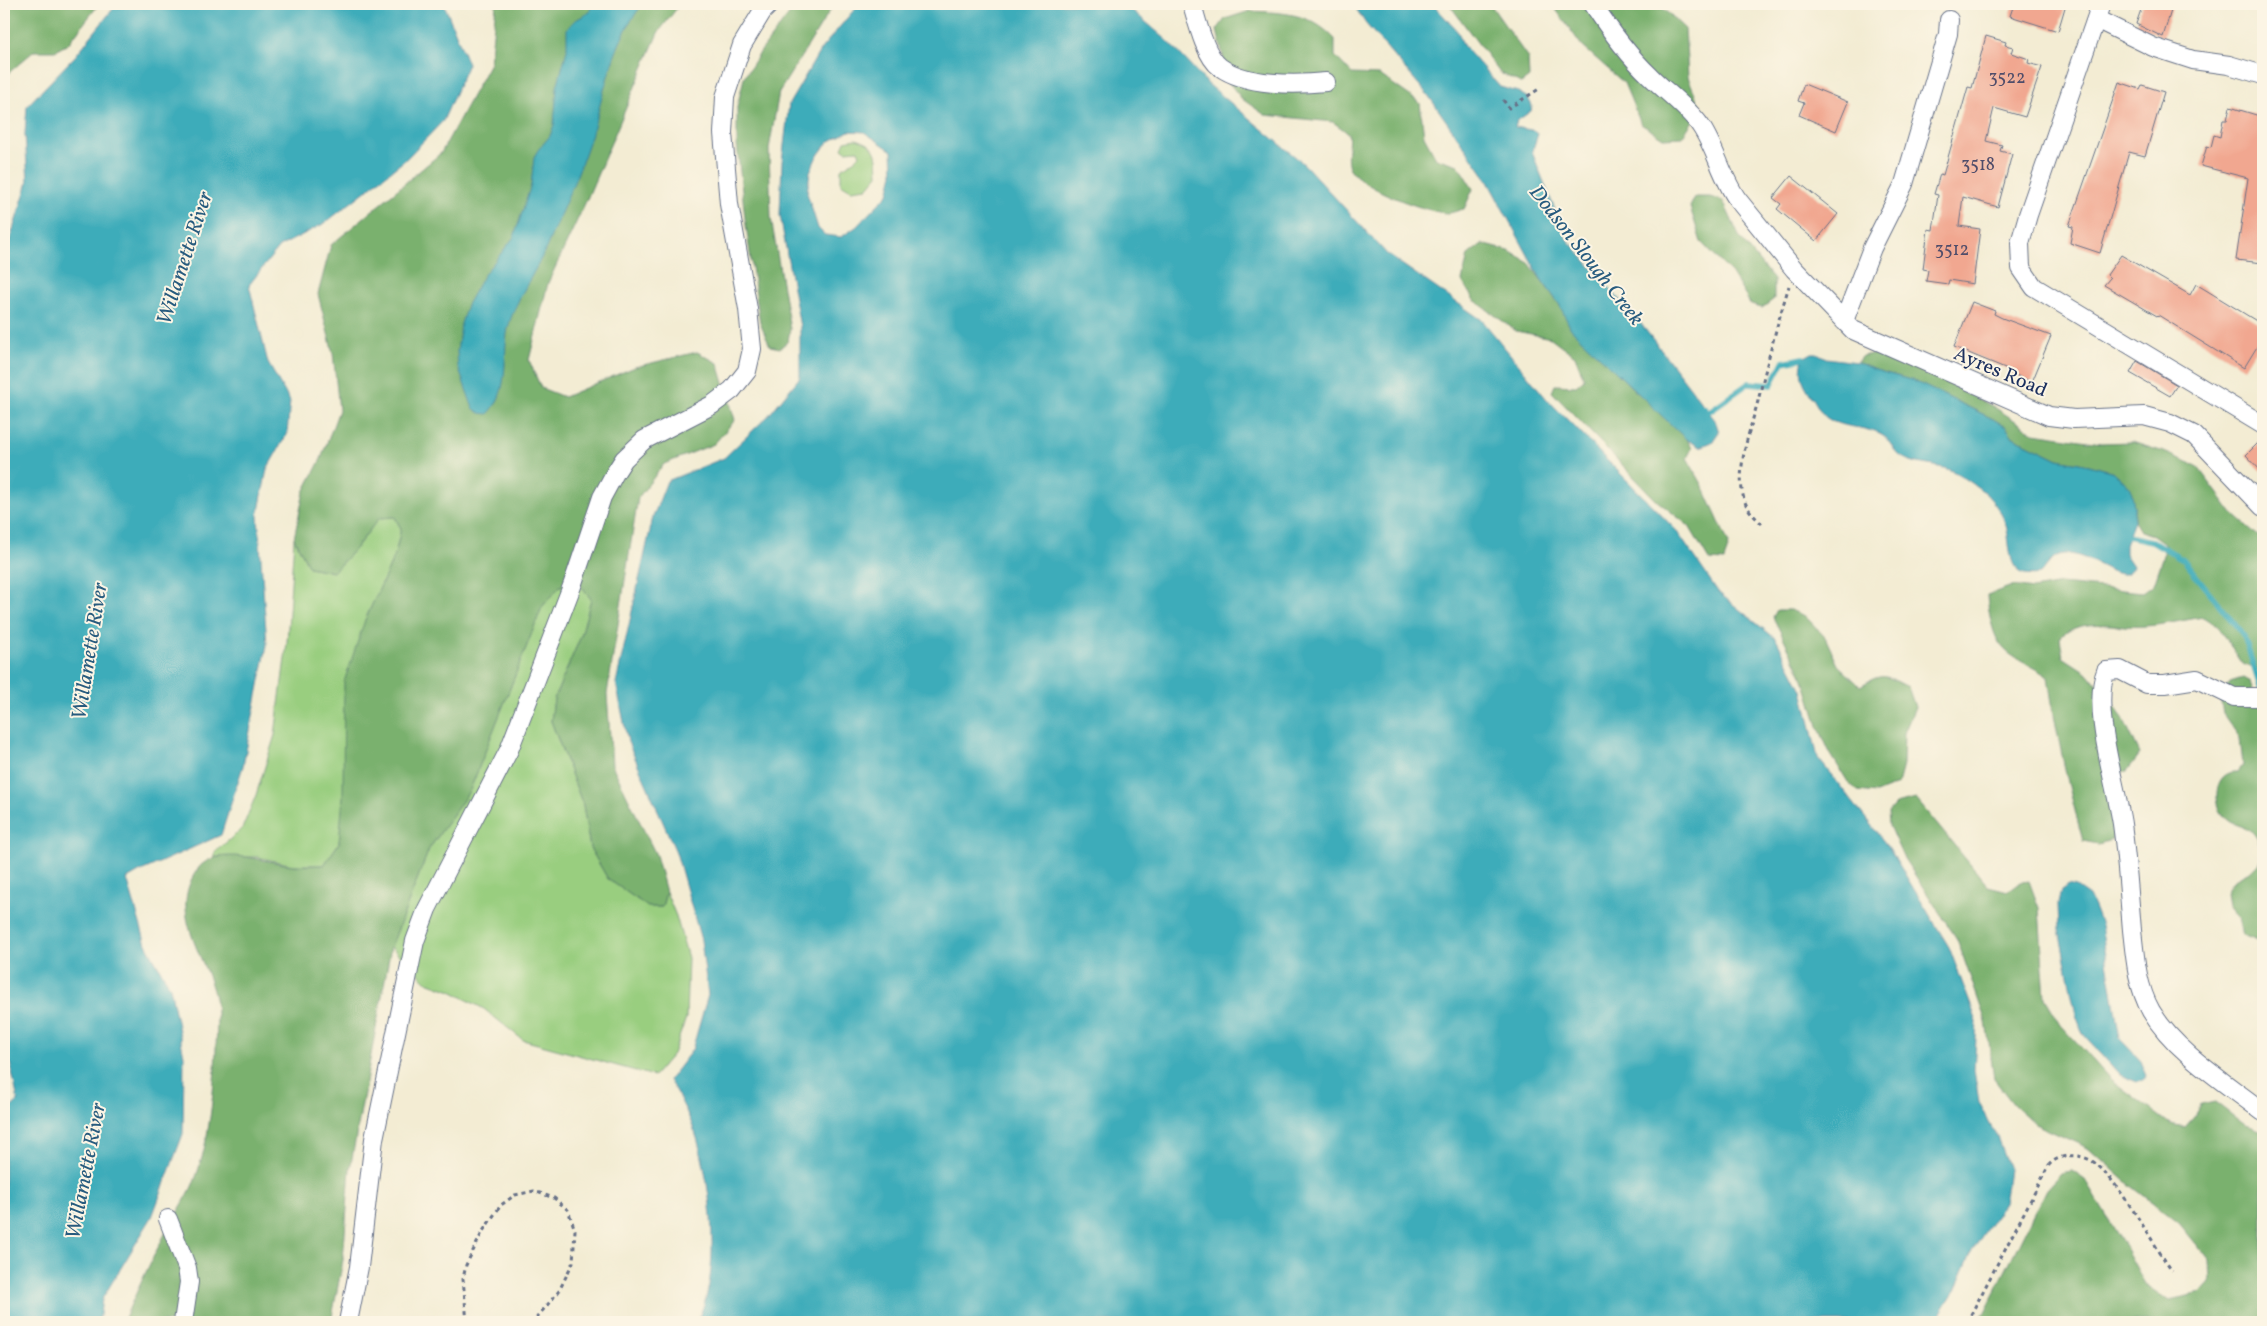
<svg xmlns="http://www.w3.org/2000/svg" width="2267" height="1326" font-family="Vollkorn,serif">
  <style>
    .green { fill: #99ce7f; stroke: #5a7e6e }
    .forest { fill: #7ab16e; stroke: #4a7066 }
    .water { fill: #3dacba; stroke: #2c6e8c; fill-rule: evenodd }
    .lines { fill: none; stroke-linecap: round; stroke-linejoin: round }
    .stream { stroke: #3dacba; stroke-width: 5.5 }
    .building { fill: #f1a790 }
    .minor-casing { stroke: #677187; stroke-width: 20 }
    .path { stroke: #677187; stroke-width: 3; stroke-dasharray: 4 4; stroke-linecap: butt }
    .minor { stroke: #fff; stroke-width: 18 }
    .labels { text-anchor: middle; stroke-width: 4; stroke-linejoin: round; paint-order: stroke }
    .number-label { font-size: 18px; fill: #504d6a }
    .street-label { font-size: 20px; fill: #1b2f5e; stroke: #fcf5e5 }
    .water-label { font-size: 21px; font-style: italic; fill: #275b7e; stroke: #fcf5e5 }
  </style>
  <rect width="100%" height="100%" fill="#fcf5e5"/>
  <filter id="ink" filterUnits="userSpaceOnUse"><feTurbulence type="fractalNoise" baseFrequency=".02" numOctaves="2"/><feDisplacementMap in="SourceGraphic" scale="10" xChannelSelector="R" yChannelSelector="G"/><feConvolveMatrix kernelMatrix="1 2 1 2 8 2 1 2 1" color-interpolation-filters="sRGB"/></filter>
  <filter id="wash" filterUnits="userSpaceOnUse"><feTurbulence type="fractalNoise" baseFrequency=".0096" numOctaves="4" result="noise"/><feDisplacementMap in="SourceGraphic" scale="20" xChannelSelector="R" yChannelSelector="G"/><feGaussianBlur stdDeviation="1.12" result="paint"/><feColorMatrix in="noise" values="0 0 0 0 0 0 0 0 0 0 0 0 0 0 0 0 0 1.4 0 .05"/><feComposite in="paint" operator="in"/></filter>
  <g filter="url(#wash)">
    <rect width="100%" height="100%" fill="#f3ecd3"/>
    <path class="green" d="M 856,139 C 878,145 877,155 878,175 L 867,188 L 851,190 L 841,184 L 841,169 L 855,160 L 860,155 L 858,150 L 846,151 L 842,148 L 845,141 Z
      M 395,517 L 401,529 L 395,555 L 365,620 L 339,843 L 324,865 L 293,865 L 257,857 L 213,857 L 215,852 L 242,829 L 256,795 L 275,735 L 287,643 L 294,538 L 309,567 L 333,572 L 355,549 L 379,518 Z
      M 580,584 L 591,599 L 581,636 L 554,699 L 551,721 L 583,805 L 590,848 L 608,879 L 648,907 L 662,907 L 666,892 L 676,916 L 688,958 L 686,1018 L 673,1054 L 654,1076 L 523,1040 L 484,1009 L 451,991 L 427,982 L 391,947 L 429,849 L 470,790 L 542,607 L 559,586 Z"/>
    <path class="forest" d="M 4,4 L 99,4 L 68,44 L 55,51 L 34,51 L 5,76 L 4,80 Z
      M 496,4 L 680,4 L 658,33 L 587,199 L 548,283 L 529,360 L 541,388 L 564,397 L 635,367 L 697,352 L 718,363 L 735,420 L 714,444 L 664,464 L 638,498 L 607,694 L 612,765 L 656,855 L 666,892 L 662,907 L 648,907 L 608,879 L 590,848 L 583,805 L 551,721 L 554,699 L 581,636 L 591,599 L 580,584 L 560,586 L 542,607 L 470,790 L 429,849 L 391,947 L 350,1169 L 343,1260 L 331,1322 L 123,1322 C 137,1291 151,1260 167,1230 C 177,1212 191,1193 197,1174 C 213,1128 216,1065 217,1017 C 218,967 163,919 197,870 C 215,843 267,863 293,865 C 303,866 314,865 324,865 L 339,843 L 343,797 L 344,682 L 365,620 L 395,555 L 401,529 L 395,517 L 379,518 L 355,549 L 333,572 L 309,567 L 294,538 L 304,492 L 321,459 L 339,410 L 333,353 L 318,294 L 331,245 L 441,153 L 490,63 Z
      M 797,4 L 834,4 L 779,92 L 769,149 L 771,218 L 790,329 L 788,341 L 780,348 L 770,346 L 760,323 L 745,218 L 737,144 L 737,107 L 744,78 L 761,51 Z
      M 1449,4 L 1490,4 L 1528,58 L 1529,77 L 1521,83 L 1500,73 Z
      M 1552,4 L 1658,4 L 1685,29 L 1688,77 L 1701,109 L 1682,137 L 1663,138 L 1641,124 L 1624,83 L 1582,46 Z
      M 1250,11 C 1285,13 1309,12 1335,39 L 1335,56 L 1352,74 L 1380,75 L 1420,103 L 1424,136 L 1436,158 L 1458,165 L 1473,189 L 1464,209 C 1458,210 1451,214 1445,213 C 1424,211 1353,186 1348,164 C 1346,154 1350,143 1348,133 L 1333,122 L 1265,115 L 1242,99 L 1229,83 L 1217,30 L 1225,19 Z
      M 1695,197 L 1710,197 L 1723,201 L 1740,238 L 1774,280 L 1774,299 L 1762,308 L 1751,305 L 1732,274 L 1701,242 L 1690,207 Z
      M 1482,244 L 1509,251 L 1529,263 L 1586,341 L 1635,391 L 1678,424 L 1692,448 L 1687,458 L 1702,484 L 1729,544 L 1724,561 L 1709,560 L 1689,526 L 1656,500 L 1552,392 L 1555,385 L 1576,386 L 1584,379 L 1575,356 L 1551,338 L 1516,331 L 1473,299 L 1462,281 L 1468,255 Z
      M 1871,354 L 1887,354 L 1932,375 L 1994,407 L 2034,433 L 2101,443 L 2132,442 L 2164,452 L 2197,466 L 2233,514 L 2263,540 L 2263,672 L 2243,664 L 2217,626 L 2203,617 C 2184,620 2164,625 2145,626 C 2118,629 2081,615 2060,638 L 2063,657 L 2089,674 L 2123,718 L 2140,754 L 2127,771 L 2120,772 L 2112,840 L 2098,844 L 2083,841 C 2068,786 2056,733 2048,677 C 2034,666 2010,659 2000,644 C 1992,633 1988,609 1987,595 L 2012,586 L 2033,589 L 2061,584 L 2143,592 L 2154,584 L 2164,555 L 2164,543 L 2153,535 L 2140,531 L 2134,521 L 2134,506 L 2114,472 L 2089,465 L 2058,459 L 2013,437 L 2006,427 L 1993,419 L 1914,381 L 1872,369 L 1857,362 L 1862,356 Z
      M 1777,610 L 1790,610 L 1805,616 L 1825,637 L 1838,665 L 1860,686 C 1884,672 1884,675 1908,687 L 1915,707 L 1904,733 L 1903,765 L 1898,784 L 1876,793 L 1858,791 L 1848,782 L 1830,753 L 1818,726 L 1804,679 L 1773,617 Z
      M 2243,678 L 2250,682 L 2253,691 L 2263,703 L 2263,943 L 2242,935 L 2238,918 L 2228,905 L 2226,893 C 2228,889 2231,883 2235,880 C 2244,871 2260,871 2261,855 C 2261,848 2259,840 2254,834 C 2248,826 2235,826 2228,820 C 2211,807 2213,770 2238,772 L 2243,765 L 2240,738 L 2223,714 L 2220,697 L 2230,682 Z
      M 1916,799 L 1988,886 L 2008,891 L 2020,882 L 2029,881 L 2039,908 L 2045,998 L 2061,1025 L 2110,1079 L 2170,1124 L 2185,1127 L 2195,1116 L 2201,1105 L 2215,1102 L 2245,1125 L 2263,1131 L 2263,1322 L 1980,1322 L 2046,1189 L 2061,1173 L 2072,1171 L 2085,1180 L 2125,1247 L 2145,1284 L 2169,1300 L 2202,1293 L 2211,1283 L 2210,1261 L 2179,1223 L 2130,1185 L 2090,1149 L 2035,1124 L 2014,1105 L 1994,1079 L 1986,1022 L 1957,939 L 1903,857 L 1889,826 L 1888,812 L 1895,804 Z"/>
    <path class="water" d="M 117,4 L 444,4 L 468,64 L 443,121 L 405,160 L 325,223 L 279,247 L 249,285 L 268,363 L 290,401 L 287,434 L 267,469 L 258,516 L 267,645 L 243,766 L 221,835 L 141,871 L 127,879 L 146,944 L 170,987 L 184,1056 L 183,1134 L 152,1217 L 102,1299 L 99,1322 L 4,1322 L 4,1114 L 18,1101 L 10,1062 L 4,1057 L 4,258 L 28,182 L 25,134 L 27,106 L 76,55 Z
      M 591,4 L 643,4 C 609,45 604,102 586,151 C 575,183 560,214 547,246 C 536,272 514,302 508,328 C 502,357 511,390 488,414 L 480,413 L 473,408 L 458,367 L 457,352 L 461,324 L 467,305 L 483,276 L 514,237 L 531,185 L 534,157 L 538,150 L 550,136 L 554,125 L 557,87 L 567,50 L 567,29 L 574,21 L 590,12 Z
      M 859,4 L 1125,4 L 1169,42 L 1208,84 L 1304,164 L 1387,254 L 1482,320 L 1546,398 L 1675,529 L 1719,593 L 1776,639 L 1802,690 L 1818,758 L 1889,848 L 1949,947 L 1977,1022 L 1974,1070 L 1979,1102 L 1997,1137 L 2009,1169 L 2004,1203 L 1972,1251 L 1955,1290 L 1935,1322 L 696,1322 C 723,1278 711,1186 697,1138 C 690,1117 680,1098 669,1080 L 692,1050 L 708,995 L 701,940 L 676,852 L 628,742 L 616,683 L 653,517 L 667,481 L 724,458 L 768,416 L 800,377 L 800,327 L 780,215 L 782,162 L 789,104 L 821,49 ZM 849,131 L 864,132 L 892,151 L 893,174 L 888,194 L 856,227 L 841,237 L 825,235 L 818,228 L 807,193 L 810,172 L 816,158 L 828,142 Z
      M 1353,4 L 1433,4 L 1458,32 L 1463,45 L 1500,87 L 1518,92 L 1528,98 L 1532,106 L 1531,111 L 1517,121 L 1515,127 L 1536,131 L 1538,134 L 1532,152 L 1566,238 L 1638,320 L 1715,420 L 1719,432 L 1712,442 L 1700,447 L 1686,439 L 1571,329 L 1559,304 L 1541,279 L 1486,178 L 1428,95 L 1366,24 Z
      M 1812,353 L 1817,353 L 1826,358 L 1857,362 L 1872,369 L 1914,381 L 1993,419 L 2006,427 L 2013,437 L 2058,459 L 2089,465 L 2114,472 L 2131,488 L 2134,506 L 2134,521 L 2125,545 L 2125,554 L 2133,566 C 2131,569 2129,573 2125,574 C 2110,576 2081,548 2059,555 C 2052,557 2045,569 2040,574 C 2005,580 2012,549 2006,525 C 2002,512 1990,496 1979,488 C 1970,482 1960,474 1950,470 C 1935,464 1917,466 1902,457 C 1894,452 1891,443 1885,437 C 1868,425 1841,429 1827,418 C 1821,414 1816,403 1812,397 C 1802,381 1799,376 1803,358 Z
      M 2069,885 L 2076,887 L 2089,896 L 2094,907 L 2101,925 L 2120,1039 L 2141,1061 L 2147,1076 L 2143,1081 L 2137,1082 L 2120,1075 L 2083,1034 L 2076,1015 L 2059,930 L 2058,904 L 2061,890 Z"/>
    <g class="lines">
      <path class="stream" d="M 1705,408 L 1708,412 L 1749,383 L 1771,385 L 1783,362 L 1803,358
        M 2127,536 L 2152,541 L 2183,559 L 2244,636 L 2262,693"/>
    </g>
    <g id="blocks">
      <path class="building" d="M 2014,4 L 2066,4 L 2058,31 L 2010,16 Z
        M 2143,4 L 2173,4 L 2163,37 L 2136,24 Z
        M 1986,36 L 2006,42 L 2005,45 L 2013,47 L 2011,53 L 2029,59 L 2028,63 L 2042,67 L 2025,117 L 1994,108 L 1986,141 L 2002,145 L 2000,151 L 2012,154 L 1998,207 L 1963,197 L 1959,226 L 1980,229 L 1973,284 L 1949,280 L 1948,284 L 1926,281 L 1928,270 L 1923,269 L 1928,229 L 1933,230 L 1938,195 L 1934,194 L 1940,174 L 1943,175 L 1968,87 L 1972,88 Z
        M 2119,82 L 2140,89 L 2142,85 L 2164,92 L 2145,156 L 2129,152 L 2100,253 L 2070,243 L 2073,227 L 2069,226 Z
        M 1804,84 L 1848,102 L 1836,131 L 1799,115 L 1804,103 L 1798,101 Z
        M 2230,107 L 2263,117 L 2263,263 L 2236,260 L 2248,178 L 2201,166 L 2207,146 L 2211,147 L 2214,135 L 2220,137 L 2223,120 L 2227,120 Z
        M 1791,176 L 1838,214 L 1816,241 L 1777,209 L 1781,204 L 1773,198 Z
        M 2121,255 L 2190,295 L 2196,284 L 2263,325 L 2263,337 L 2244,368 L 2158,315 L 2157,316 L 2104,285 L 2110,278 L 2107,275 Z
        M 1972,302 L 1995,311 L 1994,314 L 2002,318 L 2051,336 L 2032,382 L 2008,372 L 2010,370 L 1954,347 Z
        M 2137,361 L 2177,385 L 2170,396 L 2130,373 Z
        M 2263,438 L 2263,473 L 2246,455 Z"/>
    </g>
  </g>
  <g filter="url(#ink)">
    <use href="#blocks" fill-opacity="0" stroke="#677187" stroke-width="1"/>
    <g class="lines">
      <g class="minor-casing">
        <path id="minor" d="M 1192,4 C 1197,21 1205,56 1220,67 C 1246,86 1296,85 1326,82
          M 1593,4 C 1609,29 1628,55 1650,76 C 1666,92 1686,106 1700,125 C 1716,148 1722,179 1738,200 L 1794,269 L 1853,330 L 2049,416 L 2074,419 L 2144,416 L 2170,423 L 2194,435 L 2263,507
          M 2101,4 L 2028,215 L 2020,243 L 2021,268 L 2034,287 L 2263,425
          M 2096,19 L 2153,47 L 2193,60 L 2229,65 L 2263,75
          M 1844,321 L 1872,248 L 1904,184 L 1948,34 L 1949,20
          M 2263,697 L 2234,697 L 2197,679 L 2165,684 L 2147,684 L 2120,670 L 2106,671 C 2091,708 2116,784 2122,824 C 2127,859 2129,895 2132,930 C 2135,958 2137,986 2151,1011 C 2175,1052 2226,1083 2263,1112
          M 168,1219 L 187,1268 L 189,1282 L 183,1322
          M 348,1322 L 359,1267 L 374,1139 L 415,941 L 427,909 L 509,750 L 572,586 L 602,497 L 615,473 L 624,459 L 644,440 L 712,405 L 732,390 L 747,371 L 752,349 L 748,309 L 729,204 L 723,133 L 725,97 L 742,45 L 762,12 L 770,4"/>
      </g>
      <path class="path" d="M 1503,100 L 1509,108 L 1539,89
        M 1762,524 C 1755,517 1747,510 1744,499 C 1735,469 1750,431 1758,401 C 1767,363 1777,324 1789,286
        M 467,1322 L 463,1279 L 466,1265 L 483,1231 L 501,1205 L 515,1195 L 534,1191 L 554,1198 L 568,1210 L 575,1230 L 573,1262 L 559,1291 L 533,1322
        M 1967,1322 L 2049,1165 C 2059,1154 2078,1153 2092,1161 C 2116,1176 2153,1244 2172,1271"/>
      <use href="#minor" class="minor"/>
    </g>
  </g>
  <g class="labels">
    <g class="number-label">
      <text x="2007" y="83">3522</text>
      <text x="1978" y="170">3518</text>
      <text x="1952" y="255">3512</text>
    </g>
    <g class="street-label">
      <text transform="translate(2001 371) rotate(23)" y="7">Ayres Road</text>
    </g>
    <g class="water-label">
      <text transform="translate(1587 255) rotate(52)" y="7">Dodson Slough Creek</text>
      <text transform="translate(184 258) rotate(-72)" y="7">Willamette River</text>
      <text transform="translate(89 651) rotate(-81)" y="7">Willamette River</text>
      <text transform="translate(85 1171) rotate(-79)" y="7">Willamette River</text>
    </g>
  </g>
  <rect width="2267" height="1326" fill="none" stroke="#fcf5e5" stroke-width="20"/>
</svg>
